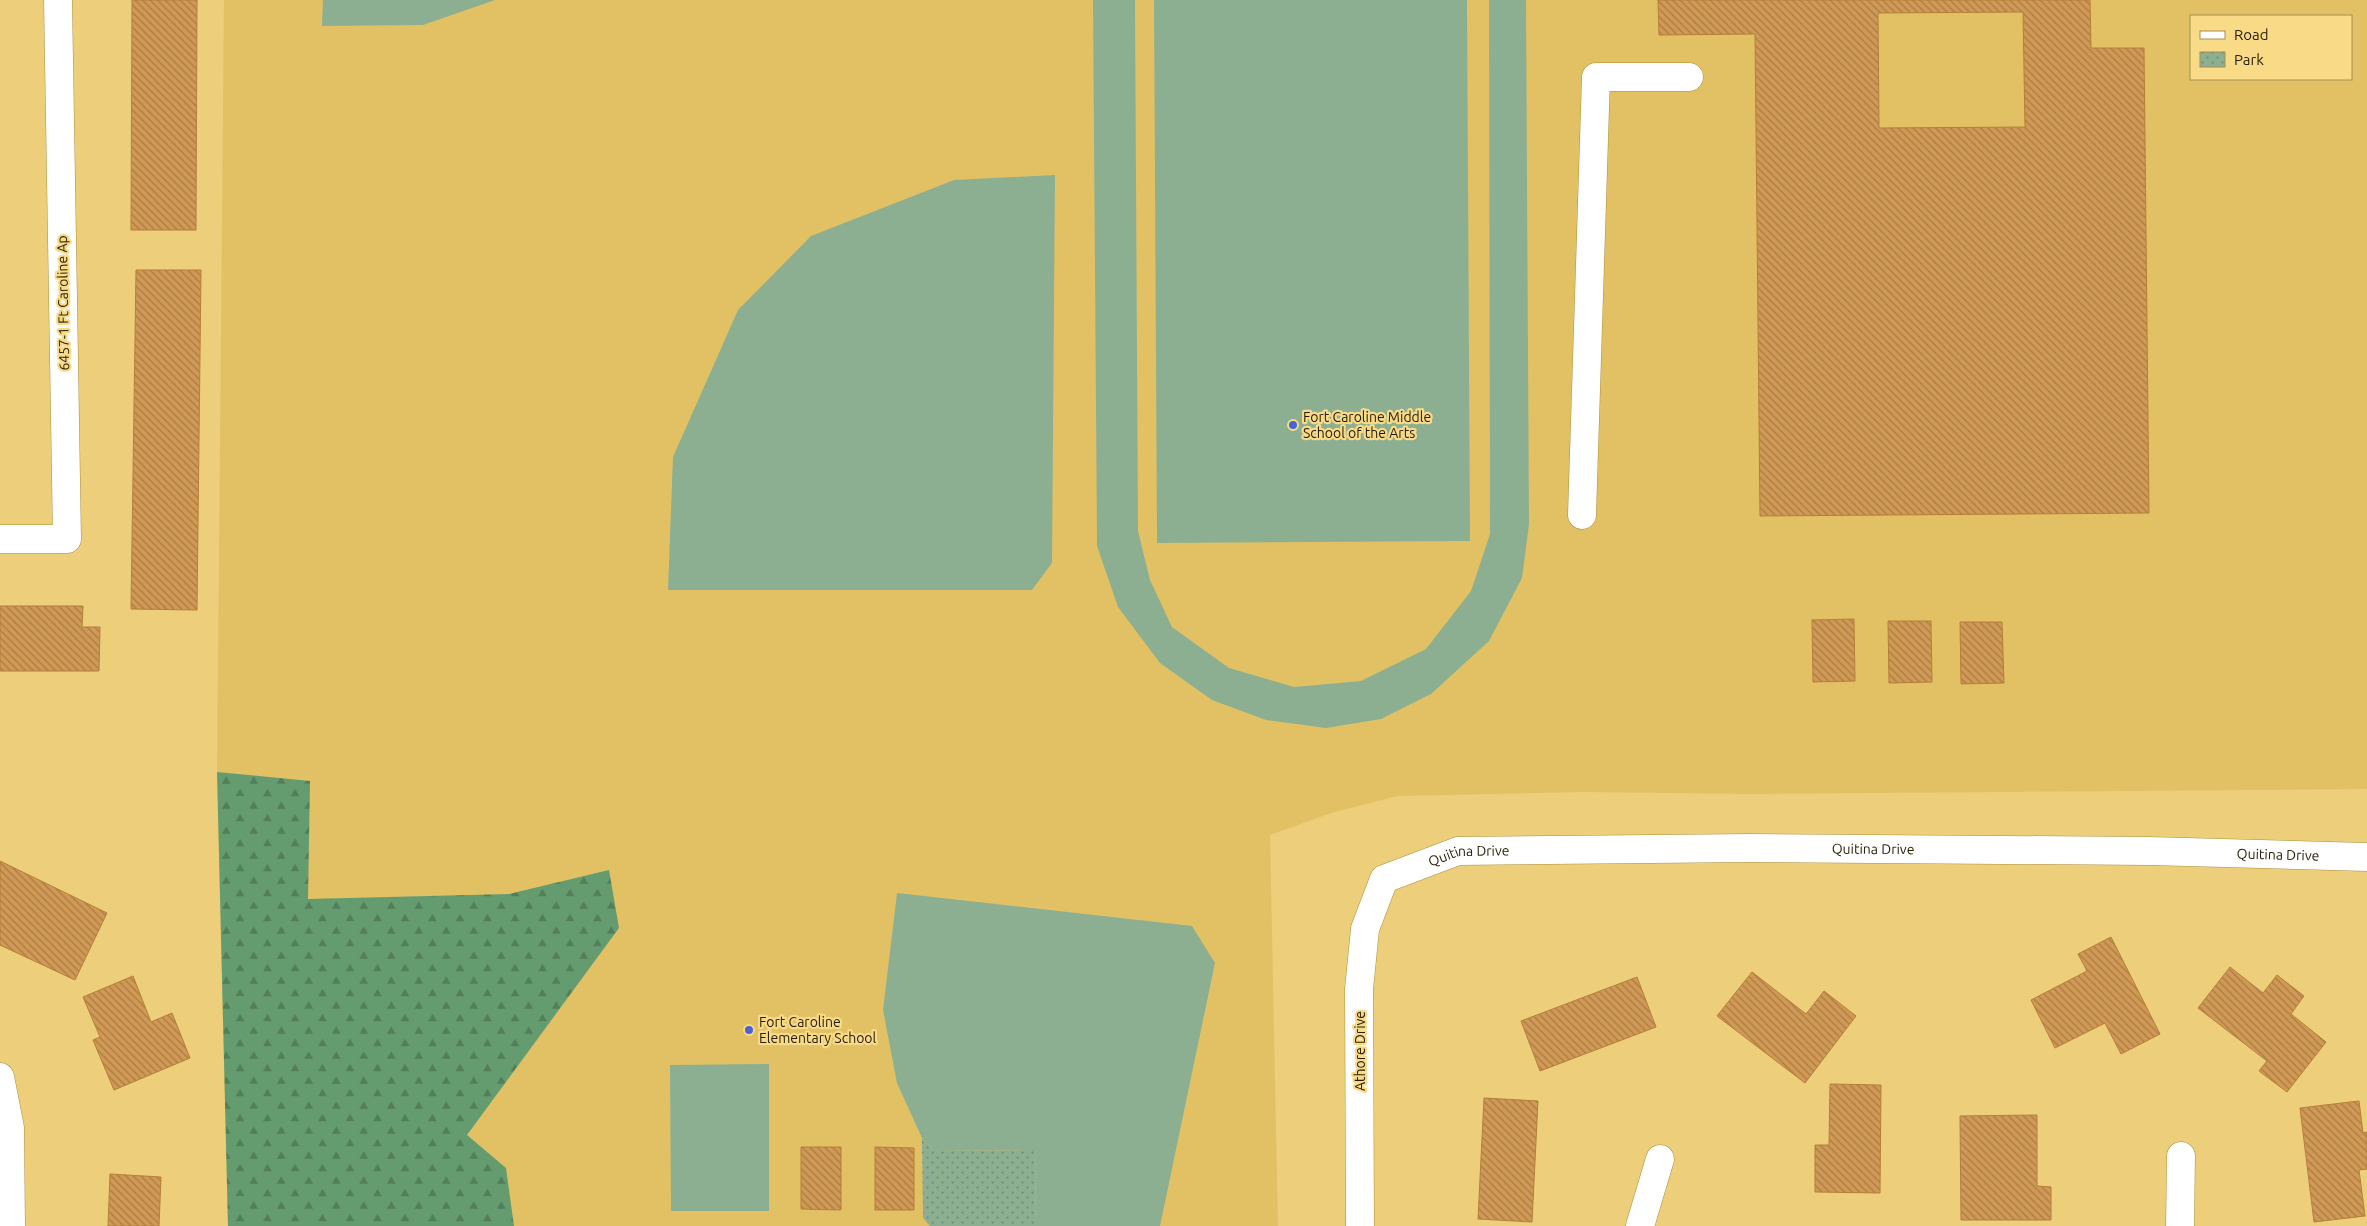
<svg xmlns="http://www.w3.org/2000/svg" width="2367" height="1226" font-family="Ubuntu,sans-serif">
  <style>
    .built { fill: #e2c165; fill-rule: evenodd }
    .grass { fill: #8caf92 }
    .forest { fill: url(#forest-firs) }
    .park { fill: url(#park-dots) }
    .building { fill: url(#building-back-hatch); stroke: #b57f3a; fill-rule: evenodd }
    .lines { fill: none; stroke-linecap: round; stroke-linejoin: round }
    .minor-casing { stroke: #ac8f3b; stroke-width: 29 }
    .minor { stroke: #fff; stroke-width: 28 }
    .poi-dot { fill: #4962d6; stroke: #f9db87; stroke-width: 2 }
    .labels { text-anchor: middle; stroke-width: 4.5; stroke-linejoin: round; paint-order: stroke }
    .street-label { font-size: 14px; fill: #251c03; stroke: #f9db87 }
    .poi-label { font-size: 14px; fill: #251c03; stroke: #f9db87; text-anchor: start }
  </style>
  <defs>
    <pattern id="forest-firs" width="22" height="20" patternUnits="userSpaceOnUse" patternTransform="scale(1.25)"><rect width="22" height="20" fill="#649c70"/><path d="M5 1l3.5 6h-7zM16 11l3.5 6h-7z" fill="#527e5a"/></pattern>
    <pattern id="park-dots" width="8" height="8" patternUnits="userSpaceOnUse" patternTransform="scale(1.25)"><rect width="8" height="8" fill="#8caf92"/><path d="M2 2h.1M6 6h.1" fill="none" stroke="#728e75" stroke-width="1.8" stroke-linecap="round"/></pattern>
    <pattern id="building-back-hatch" width="6" height="6" patternUnits="userSpaceOnUse" patternTransform="scale(1.25)"><rect width="6" height="6" fill="#d09955"/><path d="M-1 5l2 2M0 0l6 6M5-1l2 2" fill="none" stroke="#a97c44"/></pattern>
  </defs>
  <rect width="100%" height="100%" fill="#ecce7b"/>
  <path class="built" d="M 224,0 L 2367,0 L 2367,789 L 1750,794 L 1585,792 L 1397,796 L 1331,813 L 1270,835 L 1278,1226 L 228,1226 L 217,772 ZM 2191,16 L 2351,16 L 2351,79 L 2191,79 Z"/>
  <path class="grass" d="M 323,0 L 495,0 L 423,25 L 322,26 Z
    M 1093,0 L 1135,0 L 1138,531 L 1150,580 L 1172,627 L 1229,668 L 1294,687 L 1361,681 L 1426,649 L 1471,591 L 1490,534 L 1489,0 L 1526,0 L 1529,524 L 1522,578 L 1489,641 L 1431,694 L 1381,719 L 1326,728 L 1266,720 L 1212,700 L 1160,663 L 1118,607 L 1097,546 Z
    M 1154,0 L 1467,0 L 1470,541 L 1157,543 Z
    M 1055,175 L 1052,563 L 1032,590 L 668,590 L 673,457 L 738,310 L 811,236 L 954,180 Z
    M 897,893 L 1192,926 L 1215,963 L 1160,1226 L 1036,1226 L 1035,1150 L 934,1151 L 922,1138 L 897,1083 L 883,1010 Z
    M 769,1064 L 769,1211 L 671,1211 L 670,1065 Z"/>
  <path class="forest" d="M 217,772 L 310,781 L 308,899 L 509,894 L 609,870 L 619,928 L 467,1135 L 506,1168 L 514,1226 L 228,1226 Z"/>
  <path class="park" d="M 922,1138 L 934,1151 L 1035,1150 L 1036,1226 L 930,1226 L 923,1218 Z"/>
  <path class="building" d="M 132,0 L 197,0 L 196,230 L 131,230 Z
    M 1658,0 L 2090,0 L 2091,48 L 2144,48 L 2149,513 L 1760,516 L 1755,34 L 1659,35 ZM 2023,12 L 2025,127 L 1879,128 L 1878,13 Z
    M 136,270 L 201,270 L 197,610 L 131,609 Z
    M 0,606 L 83,606 L 82,627 L 100,627 L 99,671 L 0,671 Z
    M 1854,619 L 1855,681 L 1813,682 L 1812,620 Z
    M 1888,621 L 1931,621 L 1932,682 L 1889,683 Z
    M 1960,622 L 2002,622 L 2004,683 L 1961,684 Z
    M 0,861 L 107,913 L 75,980 L 0,945 Z
    M 2111,937 L 2160,1034 L 2121,1054 L 2105,1023 L 2055,1048 L 2031,1000 L 2087,971 L 2078,954 Z
    M 2230,967 L 2263,993 L 2277,975 L 2304,996 L 2291,1014 L 2326,1042 L 2287,1092 L 2259,1071 L 2267,1061 L 2198,1008 Z
    M 1752,972 L 1806,1014 L 1824,991 L 1856,1016 L 1805,1083 L 1717,1016 Z
    M 133,976 L 151,1022 L 172,1013 L 190,1058 L 114,1090 L 93,1040 L 100,1037 L 83,997 Z
    M 1637,977 L 1656,1027 L 1540,1071 L 1521,1021 Z
    M 1830,1084 L 1881,1085 L 1880,1193 L 1815,1192 L 1815,1145 L 1829,1145 Z
    M 1484,1098 L 1538,1101 L 1532,1222 L 1478,1219 Z
    M 2359,1101 L 2363,1133 L 2367,1132 L 2367,1169 L 2359,1170 L 2365,1216 L 2314,1222 L 2300,1108 Z
    M 2037,1115 L 2037,1186 L 2051,1187 L 2051,1220 L 1961,1220 L 1960,1116 Z
    M 801,1147 L 841,1147 L 841,1210 L 801,1209 Z
    M 875,1147 L 914,1148 L 914,1210 L 875,1210 Z
    M 110,1174 L 161,1177 L 159,1226 L 108,1226 Z"/>
  <g class="lines">
    <g class="minor-casing">
      <g id="minor">
        <path d="M 1582,515 L 1596,77 L 1689,77"/>
        <path d="M 0,539 L 67,539 L 58,0"/>
        <path d="M 0,1077 L 10,1128 L 11,1226"/>
        <path id="s1" d="M 1360,1226 L 1359,989 L 1365,929 L 1384,879 L 1458,851 L 1751,848 L 2149,851 L 2367,857"/>
        <path d="M 1640,1226 L 1660,1159"/>
        <path d="M 2180,1226 L 2181,1156"/>
      </g>
    </g>
    <use href="#minor" class="minor"/>
  </g>
  <g class="poi-dot">
    <circle cx="1293" cy="425" r="5"/>
    <circle cx="749" cy="1030" r="5"/>
  </g>
  <g class="labels">
    <g class="street-label">
      <text transform="translate(63 303) rotate(-91)" y="5">6457-1 Ft Caroline Ap</text>
      <text dy="5" stroke="none"><textPath href="#s1" startOffset="845">Quitina Drive</textPath></text>
      <text dy="5" stroke="none"><textPath href="#s1" startOffset="1250">Quitina Drive</textPath></text>
      <text dy="5" stroke="none"><textPath href="#s1" startOffset="440">Quitina Drive</textPath></text>
      <text transform="translate(1360 1051) rotate(-90)" y="5">Athore Drive</text>
    </g>
    <g class="poi-label">
      <text x="1303" y="422">Fort Caroline Middle<tspan x="1303" dy="16">School of the Arts</tspan></text>
      <text x="759" y="1027">Fort Caroline<tspan x="759" dy="16">Elementary School</tspan></text>
    </g>
  </g>
  <rect x="2190" y="15" width="162" height="65" fill="#f9db87" stroke="#a48f52"/>
  <rect x="2200" y="31" width="25" height="8" fill="#ffffff" stroke="#a48f52"/>
  <text x="2234" y="40" font-size="15" fill="#251c03">Road</text>
  <rect x="2200" y="52" width="25" height="15" fill="url(#park-dots)" stroke="#a48f52"/>
  <text x="2234" y="65" font-size="15" fill="#251c03">Park</text>
</svg>
